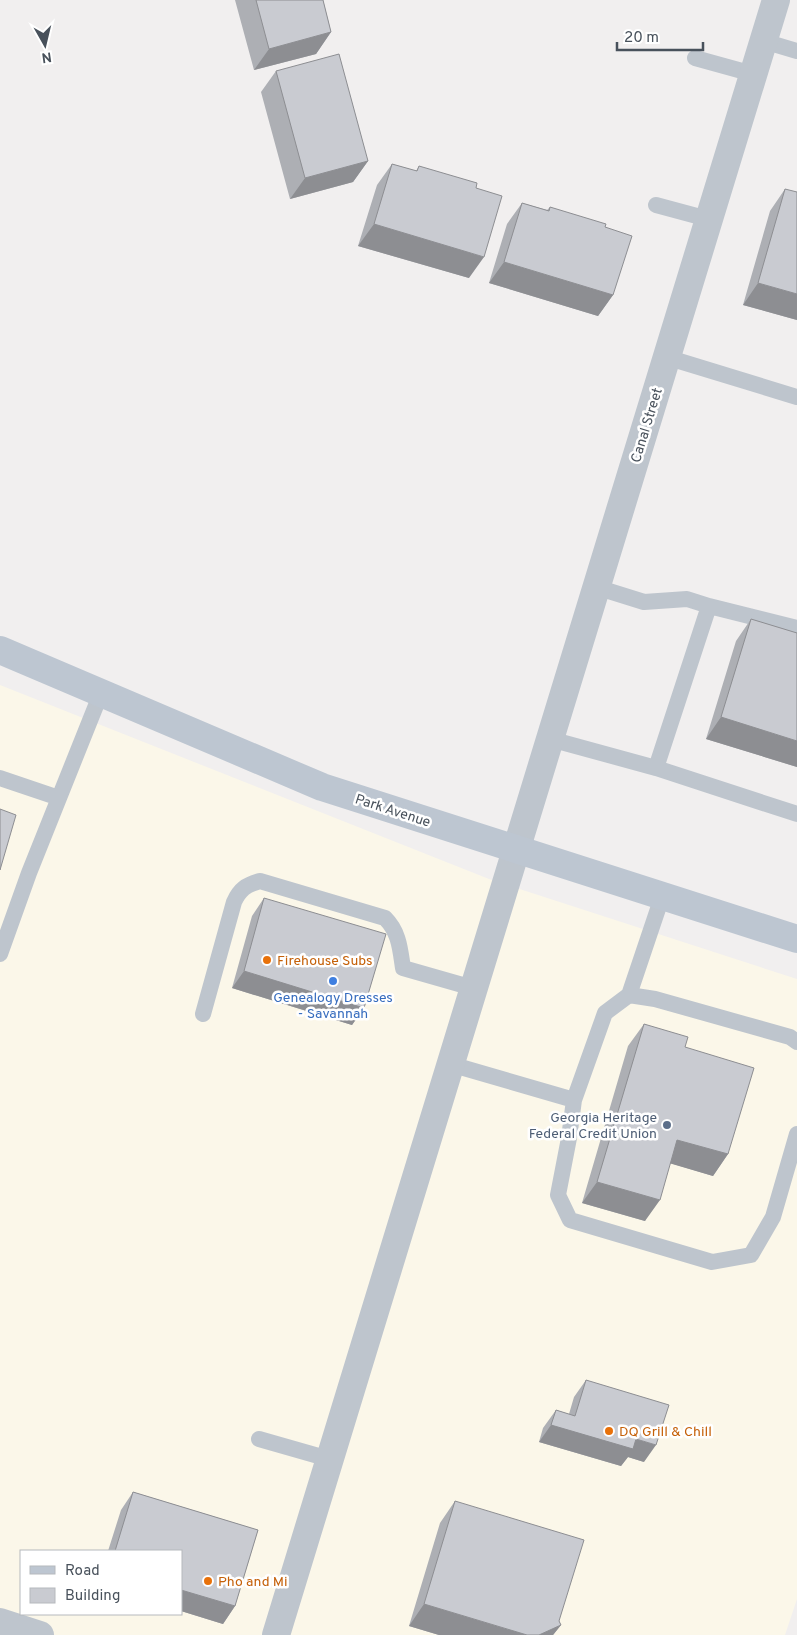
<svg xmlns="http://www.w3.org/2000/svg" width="797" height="1635" font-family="Overpass,sans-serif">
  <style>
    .commercial { fill: #fbf7e9; fill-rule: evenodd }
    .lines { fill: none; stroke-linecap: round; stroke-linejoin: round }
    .lane { stroke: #bec5cd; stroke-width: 16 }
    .street { stroke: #bec5cd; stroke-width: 28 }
    .secondary { stroke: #bdc6d1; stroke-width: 28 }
    .wall { fill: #adafb4 }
    .shaded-wall { fill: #8d8e92 }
    .building { fill: #c9cbd1; stroke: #8d8e92 }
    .food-dot { fill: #e8710a; stroke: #fff; stroke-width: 2 }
    .shop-dot { fill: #3f7fe0; stroke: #fff; stroke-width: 2 }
    .service-dot { fill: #5c6f8a; stroke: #fff; stroke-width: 2 }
    .labels { text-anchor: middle; stroke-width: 5; stroke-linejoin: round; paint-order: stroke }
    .street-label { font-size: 14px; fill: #48515b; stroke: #fff }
    .food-label { font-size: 14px; fill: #c56008; stroke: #fff; text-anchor: start }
    .shop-label { font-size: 14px; fill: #366cbe; stroke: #fff }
    .service-label { font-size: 14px; fill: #4e5e75; stroke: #fff; text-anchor: end }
  </style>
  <rect width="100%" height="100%" fill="#f1efef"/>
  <path class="commercial" d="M 0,685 L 489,879 L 797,979 L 797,1599 L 785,1635 L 0,1635 ZM 21,1551 L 181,1551 L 181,1614 L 21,1614 Z"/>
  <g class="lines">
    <path class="lane" d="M 763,41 L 797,51
      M 695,58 L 753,74
      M 656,205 L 708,219
      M 666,357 L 797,397
      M 709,606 L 797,628
      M 550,739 L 656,768 L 709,606 L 687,599 L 644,602 L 596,587
      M 656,768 L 797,814
      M 0,778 L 59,798
      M 0,954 L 29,873 L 101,693
      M 629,995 L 662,897
      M 203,1014 L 234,902 C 240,889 246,885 260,881 L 385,918 C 399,932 400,948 403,968 L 473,988
      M 797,1042 L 790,1037 L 655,999 L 629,995 L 605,1013 L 574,1100 L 569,1138 L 558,1195 L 570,1220 L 712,1262 L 751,1255 L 773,1217 L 797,1134
      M 450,1064 L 574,1100
      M 259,1439 L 329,1459"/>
    <path class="street" d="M 0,1622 L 40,1635
      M 276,1635 L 776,0"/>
    <path class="secondary" d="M 0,650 L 322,787 L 797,939"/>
  </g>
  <path class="wall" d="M 235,0 L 323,0 L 331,32 L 316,54 L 254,70 Z
    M 276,71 L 368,161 L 353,182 L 290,199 L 261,92 Z
    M 392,164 L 416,171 L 419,166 L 476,188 L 469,278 L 358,246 L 377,185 Z
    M 785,189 L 797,320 L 743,305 L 770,211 Z
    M 522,203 L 547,210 L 550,207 L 605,227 L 613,295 L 598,316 L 489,283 L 507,224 Z
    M 751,619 L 797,633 L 797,767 L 706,739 L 736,641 Z
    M 264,898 L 364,1008 L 352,1025 L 232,988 L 252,916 Z
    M 644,1024 L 685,1047 L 728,1154 L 713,1176 L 670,1163 L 645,1221 L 582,1203 L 628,1046 Z
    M 586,1380 L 644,1462 L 628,1457 L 621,1466 L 539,1442 L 543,1428 L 556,1410 L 569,1414 L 574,1397 Z
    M 133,1492 L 258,1530 L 235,1606 L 223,1624 L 181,1611 L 181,1551 L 108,1551 L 121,1510 Z
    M 455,1501 L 559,1621 L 561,1625 L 553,1635 L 439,1635 L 409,1626 L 440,1523 Z"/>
  <path class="shaded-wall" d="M 331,32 L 316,54 L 254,70 L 269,49 Z
    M 368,161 L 353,182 L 290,199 L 305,178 Z
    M 374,224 L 484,257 L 469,278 L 358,246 Z
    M 504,262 L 613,295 L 598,316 L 489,283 Z
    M 758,283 L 797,294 L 797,320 L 743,305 Z
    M 721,717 L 797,741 L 797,767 L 706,739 Z
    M 244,971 L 364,1008 L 352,1025 L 232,988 Z
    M 677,1140 L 728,1154 L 713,1176 L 662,1161 Z
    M 597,1182 L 660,1200 L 645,1221 L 582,1203 Z
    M 551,1425 L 636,1439 L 656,1445 L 644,1462 L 628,1457 L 621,1466 L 539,1442 Z
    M 181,1590 L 235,1606 L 223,1624 L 181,1611 Z
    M 424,1604 L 527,1635 L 439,1635 L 409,1626 Z
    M 561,1625 L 553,1635 L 539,1635 Z"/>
  <path class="building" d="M 256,0 L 323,0 L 331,32 L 269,49 Z
    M 339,54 L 368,161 L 305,178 L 276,71 Z
    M 392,164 L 417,171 L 419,166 L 477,183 L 476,188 L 502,196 L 484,257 L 374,224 Z
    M 785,189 L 797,192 L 797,294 L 758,283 Z
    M 522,203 L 549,211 L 550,207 L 606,224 L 605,227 L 632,236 L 613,295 L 504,262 Z
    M 751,619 L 797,633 L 797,741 L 721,717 Z
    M 0,809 L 16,815 L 0,870 Z
    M 264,898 L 386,934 L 364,1008 L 244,971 Z
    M 644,1024 L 688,1037 L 685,1047 L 754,1068 L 728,1154 L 677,1140 L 660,1200 L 597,1182 Z
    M 586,1380 L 669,1405 L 656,1445 L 636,1439 L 633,1449 L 551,1425 L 556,1410 L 575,1416 Z
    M 133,1492 L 258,1530 L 235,1606 L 181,1590 L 181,1551 L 115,1551 Z
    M 455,1501 L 584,1540 L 559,1621 L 561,1625 L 539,1635 L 527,1635 L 424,1604 Z"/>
  <g class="food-dot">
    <circle cx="267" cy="960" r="5"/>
    <circle cx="609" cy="1431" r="5"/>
    <circle cx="208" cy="1581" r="5"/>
  </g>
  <circle class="shop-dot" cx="333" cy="981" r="5"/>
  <circle class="service-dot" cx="667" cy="1125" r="5"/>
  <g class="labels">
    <g class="street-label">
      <text transform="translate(646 425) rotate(-73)" y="5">Canal Street</text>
      <text transform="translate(393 810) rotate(18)" y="5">Park Avenue</text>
    </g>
    <g class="food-label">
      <text x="277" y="965">Firehouse Subs</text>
      <text x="619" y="1436">DQ Grill &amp; Chill</text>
      <text x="218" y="1586">Pho and Mi</text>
    </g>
    <g class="shop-label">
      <text x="333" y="1002">Genealogy Dresses<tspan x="333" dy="16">- Savannah</tspan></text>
    </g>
    <g class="service-label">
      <text x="657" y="1122">Georgia Heritage<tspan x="657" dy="16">Federal Credit Union</tspan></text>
    </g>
  </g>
  <rect x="20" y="1550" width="162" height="65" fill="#ffffff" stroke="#b6b9bd"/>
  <rect x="30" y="1566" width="25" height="8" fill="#bdc6d1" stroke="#b6b9bd"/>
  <text x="65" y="1575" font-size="15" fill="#48515b">Road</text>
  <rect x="30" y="1588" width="25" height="15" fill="#c9cbd1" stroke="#b6b9bd"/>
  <text x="65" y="1600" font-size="15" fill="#48515b">Building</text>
  <g transform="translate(45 45) rotate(172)" stroke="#ffffff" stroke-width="4" paint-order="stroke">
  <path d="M0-4L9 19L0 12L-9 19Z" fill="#48515b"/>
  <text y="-8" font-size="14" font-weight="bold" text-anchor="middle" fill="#48515b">N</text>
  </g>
  <path d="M617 42v8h86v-8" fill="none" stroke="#48515b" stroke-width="2.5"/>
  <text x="624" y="42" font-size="15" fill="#48515b" stroke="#ffffff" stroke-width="4" paint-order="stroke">20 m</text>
</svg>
